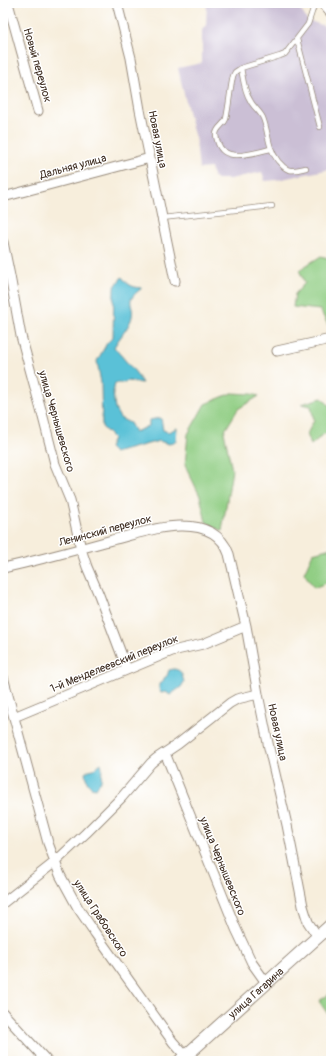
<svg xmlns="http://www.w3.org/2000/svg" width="334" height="1064" font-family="Pangolin,sans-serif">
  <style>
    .industrial { fill: #cbbfd5 }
    .green { fill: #91ce84; stroke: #667c51 }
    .water { fill: #5ac1d7; stroke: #4a767a }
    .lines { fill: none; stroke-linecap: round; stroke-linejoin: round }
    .lane-casing { stroke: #998c7d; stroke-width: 6 }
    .street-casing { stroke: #998c7d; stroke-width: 11 }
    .secondary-casing { stroke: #998c7d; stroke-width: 14 }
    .lane { stroke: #fff; stroke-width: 4.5 }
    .street { stroke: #fff; stroke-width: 9 }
    .secondary { stroke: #fff; stroke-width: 12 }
    .labels { text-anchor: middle; stroke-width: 3; stroke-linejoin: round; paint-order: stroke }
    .street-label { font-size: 11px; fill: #3b2a1e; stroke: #fff }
  </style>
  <rect width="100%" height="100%" fill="#fff"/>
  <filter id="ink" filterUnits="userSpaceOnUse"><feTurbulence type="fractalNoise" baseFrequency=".025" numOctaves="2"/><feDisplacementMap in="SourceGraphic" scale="8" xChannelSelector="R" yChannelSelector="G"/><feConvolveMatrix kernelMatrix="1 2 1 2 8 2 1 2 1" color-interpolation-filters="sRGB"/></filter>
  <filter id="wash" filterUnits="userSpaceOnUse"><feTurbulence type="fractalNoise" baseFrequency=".012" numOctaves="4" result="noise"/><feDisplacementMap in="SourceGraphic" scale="16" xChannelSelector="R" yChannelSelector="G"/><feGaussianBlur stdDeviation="0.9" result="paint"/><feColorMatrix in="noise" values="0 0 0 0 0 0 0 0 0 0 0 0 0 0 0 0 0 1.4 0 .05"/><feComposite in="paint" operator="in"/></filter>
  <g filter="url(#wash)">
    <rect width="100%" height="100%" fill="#f7eedc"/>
    <path class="industrial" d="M 207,3 L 289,3 L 301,10 L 307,20 L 330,28 L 331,169 L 277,180 L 265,181 L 262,172 L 230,179 L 215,179 L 212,173 L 211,168 L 199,169 L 196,141 L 192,128 L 178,68 L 202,63 L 202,30 L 206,25 Z"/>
    <path class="green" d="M 321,256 L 331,259 L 331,325 L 328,325 L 320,310 L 293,307 L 295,294 L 305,283 L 299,270 Z
      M 232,393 L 251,394 L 259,396 L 238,409 L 224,432 L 232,470 L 222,531 L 206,522 L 200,496 L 185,465 L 188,434 L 205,404 Z
      M 322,398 L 329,405 L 331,411 L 331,437 L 325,433 L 311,445 L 307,434 L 314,420 L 311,406 L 301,404 Z
      M 331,548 L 331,581 L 314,588 L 304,573 L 313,553 Z
      M 331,993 L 331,1019 L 319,1001 Z"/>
    <path class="water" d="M 122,277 C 129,286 132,287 142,288 C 121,304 137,303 131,320 C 127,330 119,338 114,347 L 136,373 L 142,383 L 128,381 L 122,383 L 115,383 L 113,393 L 115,409 L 120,418 L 130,423 L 135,432 L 149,426 L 149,420 L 161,418 L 163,430 L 168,432 L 177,428 L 176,441 L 169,444 L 159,441 L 114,453 L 109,448 L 113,438 L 102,427 L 101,383 L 97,361 L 107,343 L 113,337 L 114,288 Z
      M 174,669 C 182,670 182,675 184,682 L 181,687 L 170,695 L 166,692 L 161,693 L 159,689 L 159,684 C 162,683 164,682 164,678 L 167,676 L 169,670 Z
      M 101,763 L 102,768 L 101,781 L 96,788 L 91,787 L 87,782 L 85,773 L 89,770 L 94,769 Z"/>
  </g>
  <g filter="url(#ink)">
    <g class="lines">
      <g class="lane-casing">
        <path id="lane" d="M 297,39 L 320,127
          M 241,68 C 243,78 244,91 250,100 C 253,107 260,111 263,118 C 269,133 267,147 278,161 C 282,165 285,170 290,170 C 295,171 301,169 306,168
          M 271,149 C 255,152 225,164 218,143 C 217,140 216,137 216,134 C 217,127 224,125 226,119 C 229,105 230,90 233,76 L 235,72 L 241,68 L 280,56 L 285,54 L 308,24 L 315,3
          M 162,218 L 272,206
          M 35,1061 L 41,1055"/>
      </g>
      <g class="street-casing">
        <path id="street" d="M 8,3 L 38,111
          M 117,3 L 131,58 L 140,110 L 175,281
          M 3,197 L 150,158
          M 3,242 L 10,276 L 21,336 L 43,417 L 53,456 L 55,464 L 70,500 L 81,549 L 87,567 L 99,595 L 127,669
          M 277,351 L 331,339
          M 3,568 C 40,560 76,550 112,540 C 133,535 162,525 183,526 C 204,526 222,534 229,554 L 246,626 L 258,694 L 269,748 L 287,825 L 303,906 L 308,922 L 318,937
          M 3,677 L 48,843 L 60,875 L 78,908 L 95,933 L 173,1042 L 190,1061
          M 14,717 L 172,651 L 203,644 L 246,626
          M 165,753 L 236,929 L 252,963 L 267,984
          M 3,903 L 55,862 L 86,833 L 122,797 L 151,763 L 157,758 L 178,744 L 230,703 L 237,699 L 258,694
          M 3,1013 L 47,1061"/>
      </g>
      <g class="secondary-casing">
        <g id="secondary">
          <path d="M 324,3 L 331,11"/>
          <path id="s1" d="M 180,1061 L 331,925"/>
        </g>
      </g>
      <use href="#lane" class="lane"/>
      <use href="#street" class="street"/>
      <use href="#secondary" class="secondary"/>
    </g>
  </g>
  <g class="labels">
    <g class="street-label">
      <text transform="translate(38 65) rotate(74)" y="4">Новый переулок</text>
      <text transform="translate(158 139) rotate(79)" y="4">Новая улица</text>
      <text transform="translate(73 166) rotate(-15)" y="4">Дальняя улица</text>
      <text transform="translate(57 421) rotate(74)" y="4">улица Чернышевского</text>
      <text transform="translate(105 530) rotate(-15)" y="4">Ленинский переулок</text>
      <text transform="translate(114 663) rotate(-22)" y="4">1-й Менделеевский переулок</text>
      <text transform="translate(278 732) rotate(78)" y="4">Новая улица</text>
      <text transform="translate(223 866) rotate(68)" y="4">улица Чернышевского</text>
      <text transform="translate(101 918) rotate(57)" y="4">улица Грабовского</text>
      <text dy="4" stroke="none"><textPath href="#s1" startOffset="102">улица Гагарина</textPath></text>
    </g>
  </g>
  <rect width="334" height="1064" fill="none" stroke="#fff" stroke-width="16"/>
</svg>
